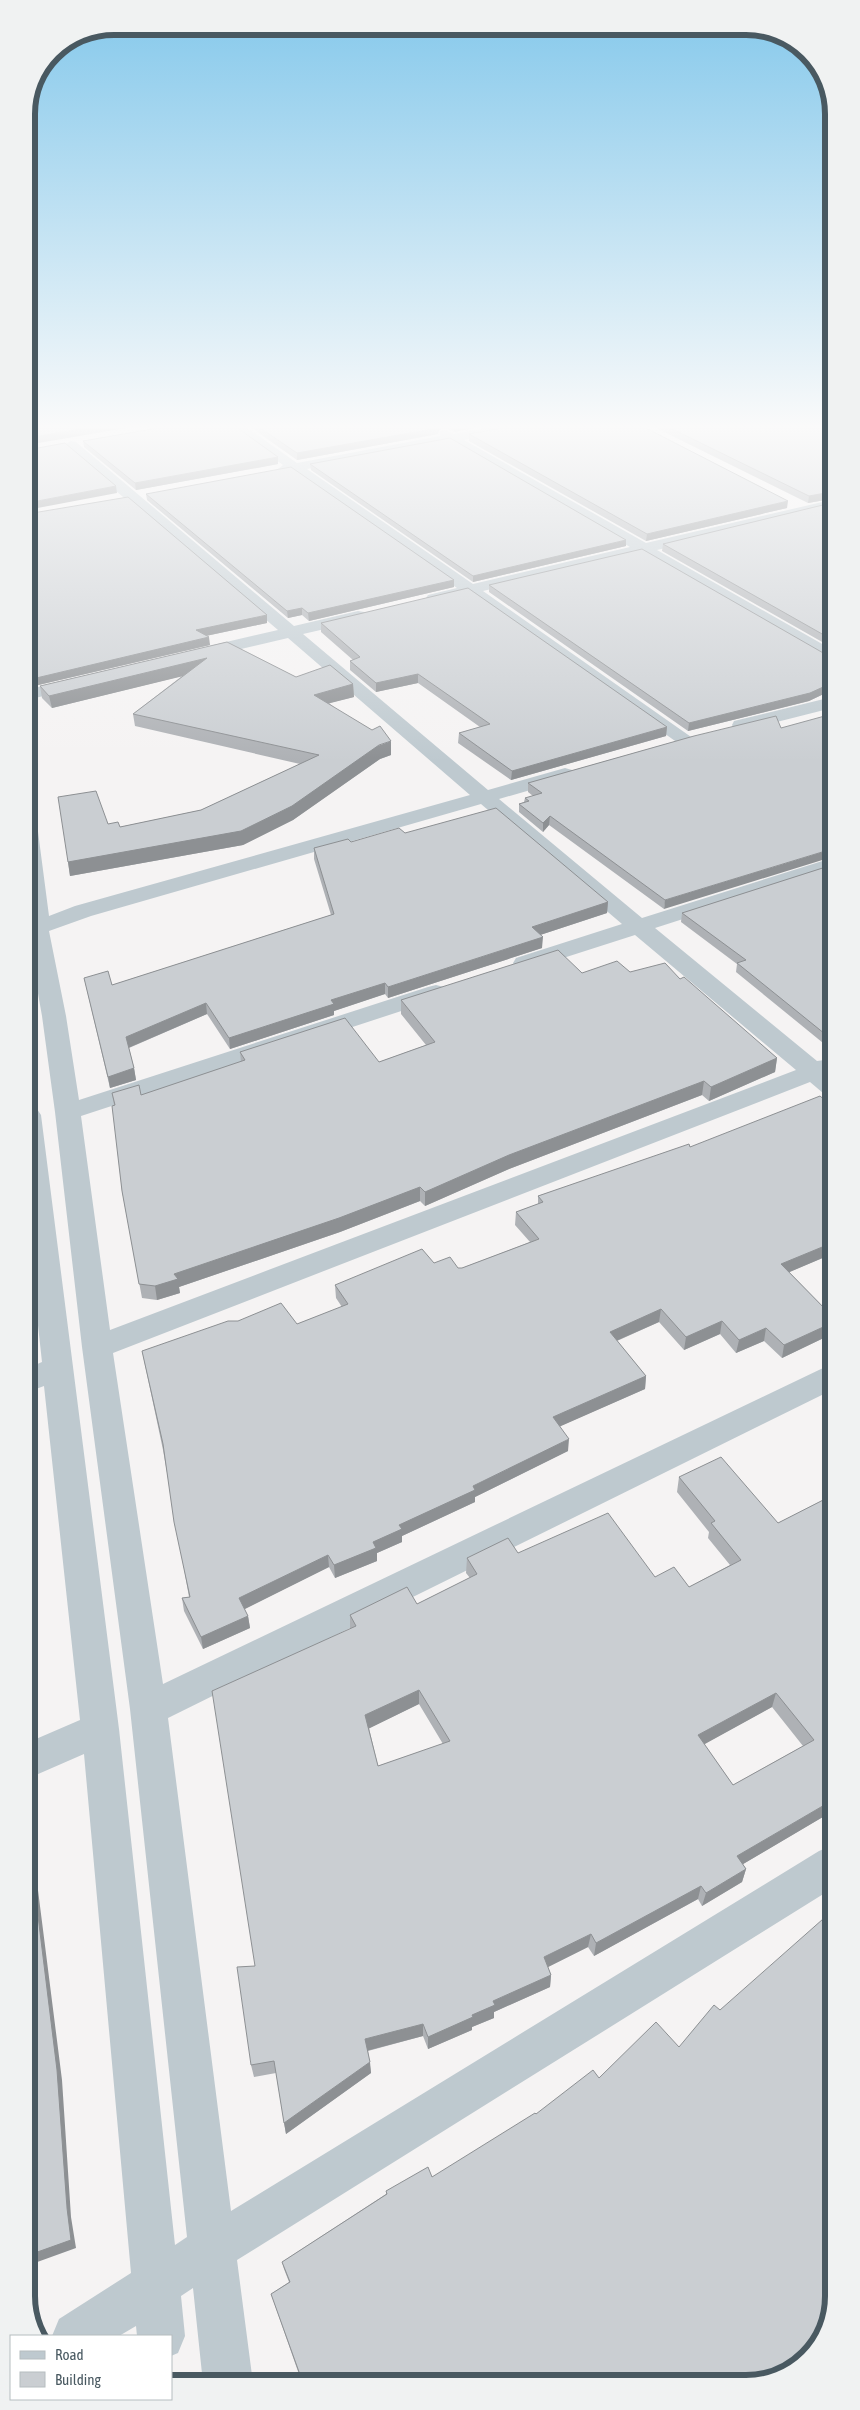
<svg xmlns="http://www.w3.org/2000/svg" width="860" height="2410" font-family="'Asap Condensed',sans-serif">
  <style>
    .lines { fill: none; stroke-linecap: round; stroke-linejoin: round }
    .minor { fill: #bec9cf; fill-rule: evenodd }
    .wall { fill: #aeb1b5; fill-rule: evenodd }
    .shaded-wall { fill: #8d9093 }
    .building { fill: #caced2; stroke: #8d9093; fill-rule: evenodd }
    .rim { fill: none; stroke: #495961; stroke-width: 6 }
  </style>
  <rect width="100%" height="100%" fill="#f5f3f3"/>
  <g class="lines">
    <path class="minor" d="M 227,424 L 242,424 L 297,463 L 440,436 L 440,431 L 445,430 L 454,434 L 505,424 L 533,424 L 527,428 L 464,440 L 646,543 L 831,500 L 831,508 L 657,550 L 831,649 L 831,661 L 825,660 L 642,553 L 483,591 L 694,739 L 692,743 L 678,743 L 468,595 L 434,603 L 428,601 L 426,598 L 428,595 L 457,588 L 292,472 L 280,472 L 278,469 L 283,465 ZM 450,442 L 630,547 L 473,584 L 307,469 Z
      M 71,441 L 76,442 L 294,626 L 358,611 L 364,612 L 366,616 L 364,620 L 303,634 L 488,790 L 565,768 L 572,770 L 575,774 L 572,778 L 499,799 L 642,918 L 832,858 L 832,871 L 655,928 L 817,1061 L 832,1059 L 832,1095 L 823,1093 L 810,1082 L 113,1353 L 163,1684 L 821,1369 L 832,1365 L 832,1390 L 168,1718 L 231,2211 L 819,1851 L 833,1845 L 833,1888 L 237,2260 L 253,2383 L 203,2383 L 193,2288 L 181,2296 L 185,2336 L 178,2353 L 171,2356 L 171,2336 L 137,2336 L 136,2326 L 119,2336 L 52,2336 L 59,2319 L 131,2273 L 84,1754 L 29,1778 L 29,1742 L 80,1720 L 44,1386 L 28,1392 L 28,1368 L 42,1362 L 28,1234 L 28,1107 L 37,1109 L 41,1115 L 119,1729 L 175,2245 L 187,2237 L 130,1709 L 82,1347 L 55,1112 L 42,1016 L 28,937 L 27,818 L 34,820 L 37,824 L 49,916 L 75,906 L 470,795 L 288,638 L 198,659 L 192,658 L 189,654 L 192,650 L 278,630 L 66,448 L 64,445 ZM 481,804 L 622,924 L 516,958 L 513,963 L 516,968 L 524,970 L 532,968 L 635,935 L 796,1070 L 110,1330 L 81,1116 L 444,997 L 448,992 L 444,987 L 436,985 L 428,987 L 79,1100 L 66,1016 L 49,931 L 91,916 Z
      M 78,677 L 84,678 L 87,682 L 84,686 L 27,700 L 27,690 Z
      M 832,697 L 832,708 L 741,731 L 734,729 L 732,725 L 734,721 Z"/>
  </g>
  <path class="wall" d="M 246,424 L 494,424 L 454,432 L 445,428 L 439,430 L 438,434 L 297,460 Z
    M 648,424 L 831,424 L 831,499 L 808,503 Z
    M 469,434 L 787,508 L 646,541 L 469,441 Z
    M 83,441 L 278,464 L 136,490 L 84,447 Z
    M 310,464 L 626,546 L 473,582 L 311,470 Z
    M 146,494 L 454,580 L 454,587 L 309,621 L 302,615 L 288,618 L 147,500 Z
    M 831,503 L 831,647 L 662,551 L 663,544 Z
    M 27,514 L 267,623 L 206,636 L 210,645 L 34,686 L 36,631 L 27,632 Z
    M 489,585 L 825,654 L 831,655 L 832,690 L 809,701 L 688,731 L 489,592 Z
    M 321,623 L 667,727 L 666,736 L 511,780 L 458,743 L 459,733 L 480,727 L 418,683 L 376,692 L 350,670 L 350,661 L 353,660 L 321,632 Z
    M 227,642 L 296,677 L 353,684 L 354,697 L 329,703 L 391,755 L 380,759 L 293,820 L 243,845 L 70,876 L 68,862 L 108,824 L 120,827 L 201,810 L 300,764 L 135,726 L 133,714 L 182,676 L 52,708 L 42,698 L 40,686 Z
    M 694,736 L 664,909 L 549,825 L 543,832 L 519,812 L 519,804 L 524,802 L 525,798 L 533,796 L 528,792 L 528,783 Z
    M 405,833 L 608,902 L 607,913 L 540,935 L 542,948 L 388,998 L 385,994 L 334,1011 L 334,1015 L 230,1049 L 207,1014 L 129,1048 L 134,1068 L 136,1080 L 110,1088 L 84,978 L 112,985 L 331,915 L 314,859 L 314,848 Z
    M 832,865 L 832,1045 L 828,1047 L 736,972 L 737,964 L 681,922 L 682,913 Z
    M 630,972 L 680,979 L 777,1058 L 775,1072 L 709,1101 L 702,1095 L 509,1169 L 425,1206 L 420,1201 L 340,1232 L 179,1287 L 180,1293 L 157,1300 L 142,1298 L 122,1191 L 114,1105 L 112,1093 L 141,1095 L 241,1062 L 240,1052 L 379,1062 L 426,1045 L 401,1014 L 401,1000 L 582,973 Z
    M 832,1106 L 832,1254 L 789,1272 L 832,1316 L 832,1334 L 782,1358 L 764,1341 L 736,1353 L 720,1334 L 684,1350 L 659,1322 L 617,1341 L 646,1376 L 645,1389 L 560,1426 L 568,1451 L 475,1497 L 475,1502 L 402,1536 L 402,1542 L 377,1553 L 377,1561 L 335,1578 L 329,1567 L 244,1609 L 248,1616 L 250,1628 L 203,1649 L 184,1611 L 182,1598 L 189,1597 L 163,1450 L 142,1351 L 297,1324 L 342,1307 L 336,1298 L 335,1285 L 434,1263 L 458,1268 L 462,1268 L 530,1242 L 515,1225 L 516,1212 L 538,1204 L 538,1196 L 690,1147 Z
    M 679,1477 L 778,1523 L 833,1495 L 833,1811 L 743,1864 L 746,1869 L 742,1882 L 702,1906 L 698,1899 L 594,1956 L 588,1947 L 548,1967 L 551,1975 L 550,1987 L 494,2012 L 494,2018 L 472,2027 L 472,2030 L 428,2049 L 423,2036 L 368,2051 L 371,2073 L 286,2134 L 276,2073 L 254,2077 L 251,2065 L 255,1966 L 350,1628 L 350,1615 L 417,1604 L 470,1578 L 466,1573 L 467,1558 L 518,1553 L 655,1577 L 689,1587 L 730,1565 L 708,1538 L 709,1532 L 677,1492 ZM 419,1704 L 443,1744 L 378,1766 L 369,1728 ZM 772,1707 L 803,1746 L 733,1785 L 704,1744 Z
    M 432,2177 L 769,2381 L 302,2383 L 271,2294 L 289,2282 L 284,2269 L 282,2262 L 386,2194 L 386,2191 Z"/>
  <path class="shaded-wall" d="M 111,424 L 149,424 L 27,445 L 27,438 Z
    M 439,424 L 445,424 L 445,428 L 439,430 L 438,434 L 297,460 L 297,453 Z
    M 462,424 L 494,424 L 454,432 L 454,426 Z
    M 278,457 L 278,464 L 136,490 L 135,483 Z
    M 116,486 L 117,493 L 27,510 L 27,503 Z
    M 831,492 L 831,499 L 808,503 L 809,496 Z
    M 788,501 L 787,508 L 646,541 L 647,534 Z
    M 626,540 L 626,546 L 473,582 L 473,576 Z
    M 454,580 L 454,587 L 309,621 L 308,613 Z
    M 302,608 L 302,615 L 288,618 L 287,611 Z
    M 267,615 L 267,623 L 196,638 L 196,630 Z
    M 36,623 L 38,631 L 27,632 L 27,624 Z
    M 209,637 L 210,645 L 34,686 L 32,679 Z
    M 207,658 L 208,670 L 52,708 L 49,696 Z
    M 418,674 L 418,683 L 376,692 L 376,683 Z
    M 832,683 L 832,690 L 809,701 L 688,731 L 689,723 Z
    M 353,684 L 354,697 L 315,707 L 314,695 Z
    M 667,727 L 666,736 L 511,780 L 512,771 Z
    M 391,741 L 391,755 L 380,759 L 293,820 L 243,845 L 70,876 L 68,862 Z
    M 550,816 L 549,825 L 543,832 L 543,823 Z
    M 832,849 L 832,857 L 664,909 L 665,900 Z
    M 608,902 L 607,913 L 531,938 L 532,927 Z
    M 543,937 L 542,948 L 388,998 L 388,987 Z
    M 385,983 L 385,994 L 334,1011 L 334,1015 L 230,1049 L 229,1038 L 331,1000 Z
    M 206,1003 L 207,1014 L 128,1048 L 126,1037 Z
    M 832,1037 L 832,1045 L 828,1047 L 830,1038 Z
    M 777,1058 L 775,1072 L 709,1101 L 711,1087 Z
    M 134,1068 L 136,1080 L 110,1088 L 108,1077 Z
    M 704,1081 L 702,1095 L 509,1169 L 425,1206 L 425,1192 L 509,1155 Z
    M 420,1187 L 420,1201 L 340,1232 L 179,1287 L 180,1293 L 157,1300 L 155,1286 L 174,1274 Z
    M 832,1243 L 832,1254 L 778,1277 L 781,1264 Z
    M 661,1309 L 659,1322 L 609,1344 L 610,1332 Z
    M 722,1321 L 720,1334 L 684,1350 L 686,1337 Z
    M 832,1323 L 832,1334 L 782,1358 L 784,1345 Z
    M 766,1328 L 764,1341 L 736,1353 L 739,1340 Z
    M 646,1376 L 645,1389 L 552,1430 L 553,1417 Z
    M 569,1439 L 568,1451 L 475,1497 L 475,1502 L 402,1536 L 402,1542 L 377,1553 L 377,1561 L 335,1578 L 334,1565 L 399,1525 L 473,1486 Z
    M 328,1555 L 329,1567 L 241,1611 L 239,1598 Z
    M 833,1578 L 833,1590 L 828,1580 Z
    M 248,1616 L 250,1628 L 203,1649 L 201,1637 Z
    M 419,1690 L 419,1704 L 366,1730 L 365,1715 Z
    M 776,1693 L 772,1707 L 694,1750 L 698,1735 Z
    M 833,1800 L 833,1811 L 733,1870 L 737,1856 Z
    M 29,1819 L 62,2080 L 71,2217 L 76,2248 L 29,2265 L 29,2255 L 67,2208 L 29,1843 Z
    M 746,1869 L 742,1882 L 702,1906 L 706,1893 Z
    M 701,1886 L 698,1899 L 594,1956 L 596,1943 Z
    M 591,1934 L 588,1947 L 542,1970 L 544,1957 Z
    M 551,1975 L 550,1987 L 494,2012 L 494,2018 L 472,2027 L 472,2030 L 428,2049 L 428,2037 L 472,2015 L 493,2001 Z
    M 423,2024 L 423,2036 L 366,2051 L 365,2039 Z
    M 370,2062 L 371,2073 L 286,2134 L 284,2123 Z"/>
  <path class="building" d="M 27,424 L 111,424 L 27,438 Z
    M 181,424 L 232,424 L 278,457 L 135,483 L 83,441 Z
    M 254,424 L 439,424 L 438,428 L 297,453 Z
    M 451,424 L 462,424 L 454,426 Z
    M 524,424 L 638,424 L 788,501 L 647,534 L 469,434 Z
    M 662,424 L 831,424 L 831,492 L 809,496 Z
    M 450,438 L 626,540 L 473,576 L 310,464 Z
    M 65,443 L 116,486 L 27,503 L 27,450 Z
    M 291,467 L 454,580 L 308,613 L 302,608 L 287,611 L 146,494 Z
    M 128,497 L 267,615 L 196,630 L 209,637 L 32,679 L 36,623 L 27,624 L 27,573 L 31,572 L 27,567 L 27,514 Z
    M 831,503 L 831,639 L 663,544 Z
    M 642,549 L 825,654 L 831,655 L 832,683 L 810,693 L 689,723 L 489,585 Z
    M 468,588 L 667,727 L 512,771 L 459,733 L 490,724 L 418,674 L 376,683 L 350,661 L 360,657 L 321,623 Z
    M 227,642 L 296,677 L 330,665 L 353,684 L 314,695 L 372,730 L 380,726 L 391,741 L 379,745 L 292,806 L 241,831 L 68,862 L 58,797 L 96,791 L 108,824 L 118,822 L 120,827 L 201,810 L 319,755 L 133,714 L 207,658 L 49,696 L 40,686 Z
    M 832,714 L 832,849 L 665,900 L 550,816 L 543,823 L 519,804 L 529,801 L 525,798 L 542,793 L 528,783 L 694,736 L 776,716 L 781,728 Z
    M 496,808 L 608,902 L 532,927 L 543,937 L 388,987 L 385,983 L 331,1000 L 334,1004 L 229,1038 L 206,1003 L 126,1037 L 134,1068 L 108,1077 L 84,978 L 108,971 L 112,985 L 334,914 L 314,848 L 348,839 L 351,842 L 399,828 L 405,833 Z
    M 832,865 L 832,1037 L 830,1038 L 737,963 L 746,960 L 682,913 Z
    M 558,950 L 582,973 L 617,961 L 630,972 L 665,963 L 680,979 L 684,977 L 777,1058 L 711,1087 L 704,1081 L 509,1155 L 425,1192 L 420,1187 L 339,1218 L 174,1274 L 178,1279 L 155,1286 L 139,1284 L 122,1191 L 112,1106 L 115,1105 L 112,1093 L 139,1085 L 141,1095 L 245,1060 L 240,1052 L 345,1018 L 379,1062 L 435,1042 L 401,1000 Z
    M 820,1096 L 832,1106 L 832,1243 L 781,1264 L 832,1316 L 832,1323 L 784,1345 L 766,1328 L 739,1340 L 722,1321 L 686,1337 L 661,1309 L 610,1332 L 646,1376 L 553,1417 L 569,1439 L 473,1486 L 475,1490 L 399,1525 L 402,1529 L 373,1542 L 376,1548 L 334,1565 L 328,1555 L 239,1598 L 248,1616 L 201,1637 L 182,1598 L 190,1597 L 174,1522 L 163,1444 L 142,1351 L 228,1321 L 238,1321 L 281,1303 L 297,1324 L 348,1304 L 335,1285 L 422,1249 L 434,1263 L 450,1257 L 458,1268 L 462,1268 L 539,1239 L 516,1212 L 543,1202 L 538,1196 L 689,1144 L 690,1147 Z
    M 721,1457 L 778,1523 L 833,1495 L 833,1578 L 828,1580 L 833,1586 L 833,1800 L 737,1856 L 746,1869 L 706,1893 L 701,1886 L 596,1943 L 591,1934 L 544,1957 L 551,1975 L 493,2001 L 495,2005 L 472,2015 L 473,2017 L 428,2037 L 423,2024 L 365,2039 L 370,2062 L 284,2123 L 274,2061 L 251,2065 L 237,1967 L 255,1966 L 212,1691 L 356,1626 L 350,1615 L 407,1587 L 417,1604 L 477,1574 L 467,1558 L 508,1538 L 518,1553 L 608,1513 L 655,1577 L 674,1567 L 689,1587 L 741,1560 L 711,1523 L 715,1521 L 679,1477 ZM 419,1690 L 450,1741 L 378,1766 L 365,1715 ZM 776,1693 L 814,1740 L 733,1785 L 698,1735 Z
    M 29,1843 L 57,2070 L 67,2208 L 71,2240 L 29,2255 Z
    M 823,1919 L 831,1927 L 833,1924 L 834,2296 L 815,2350 L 769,2381 L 303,2383 L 271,2294 L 290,2282 L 282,2262 L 387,2194 L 386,2191 L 428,2167 L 432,2177 L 535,2113 L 536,2114 L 593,2070 L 599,2078 L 656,2022 L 679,2047 L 714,2005 L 720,2010 Z"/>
  <linearGradient id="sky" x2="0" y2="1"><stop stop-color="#84c8eb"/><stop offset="0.56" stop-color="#fafafa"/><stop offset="1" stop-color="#fafafa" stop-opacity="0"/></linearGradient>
  <rect width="860" height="762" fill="url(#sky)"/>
  <path d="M0 0H860V2410H0ZM114 35H746A79 79 0 0 1 825 114V2296A79 79 0 0 1 746 2375H114A79 79 0 0 1 35 2296V114A79 79 0 0 1 114 35Z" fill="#f0f2f2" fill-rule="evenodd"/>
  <path class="rim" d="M114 35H746A79 79 0 0 1 825 114V2296A79 79 0 0 1 746 2375H114A79 79 0 0 1 35 2296V114A79 79 0 0 1 114 35Z"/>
  <rect x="10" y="2335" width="162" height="65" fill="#ffffff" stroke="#b6bdc0"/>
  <rect x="20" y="2351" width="25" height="8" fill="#bec9cf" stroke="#b6bdc0"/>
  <text x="55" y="2360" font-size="15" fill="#495961">Road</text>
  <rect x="20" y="2372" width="25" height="15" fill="#caced2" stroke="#b6bdc0"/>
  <text x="55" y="2385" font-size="15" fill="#495961">Building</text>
</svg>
